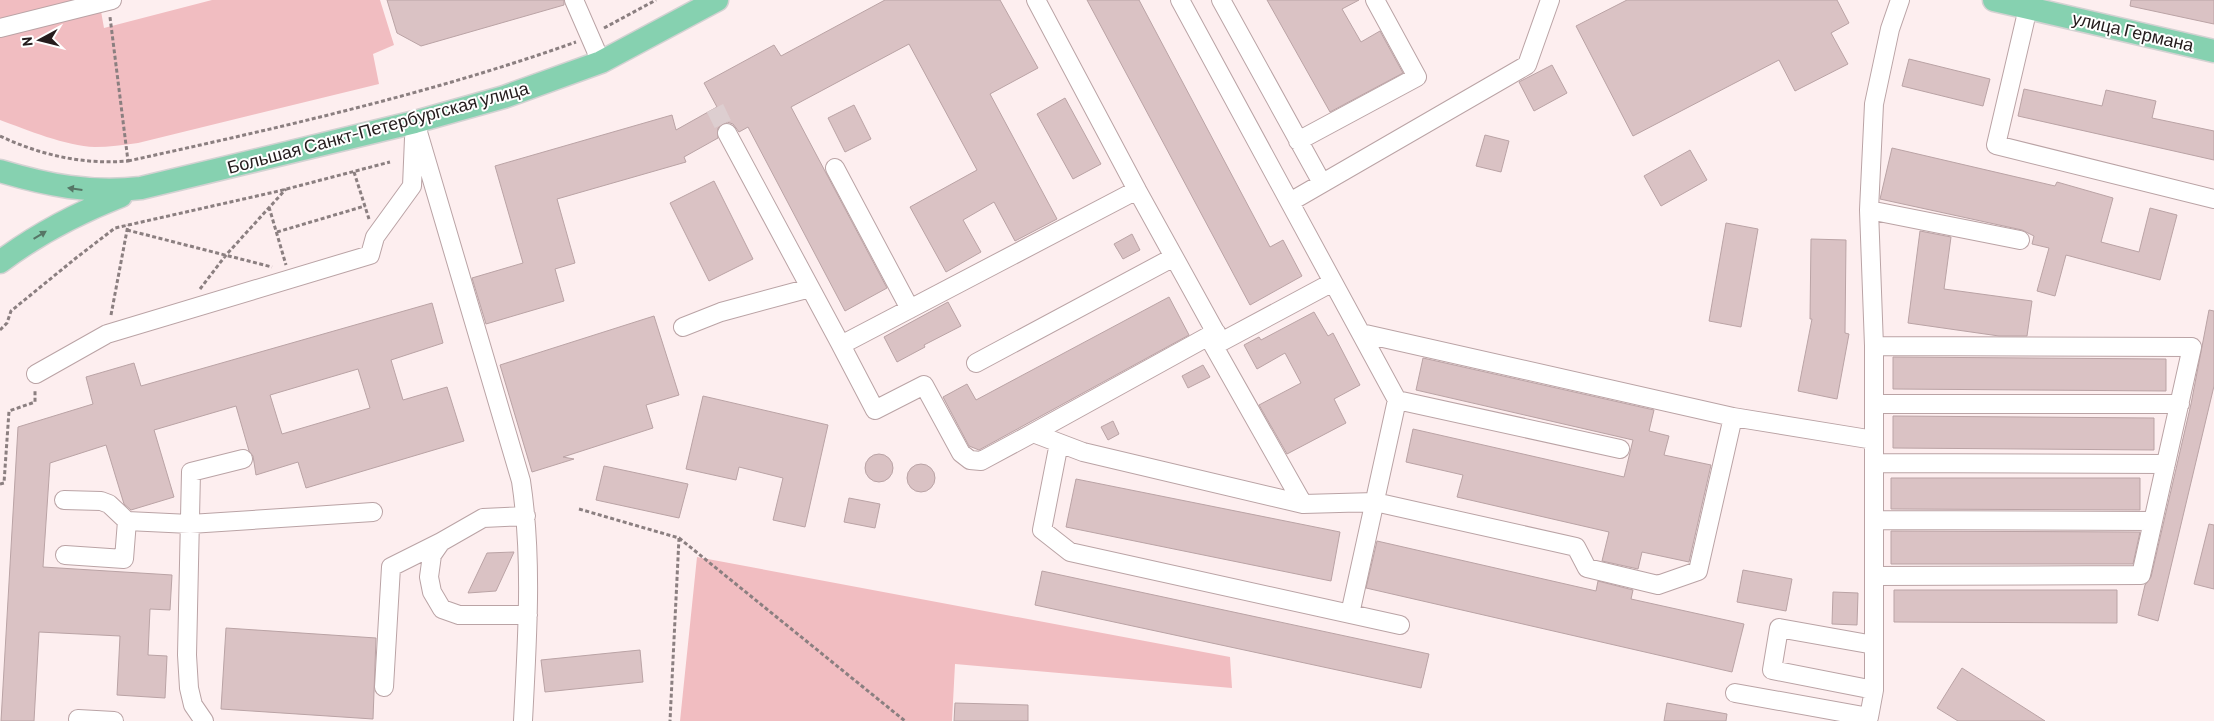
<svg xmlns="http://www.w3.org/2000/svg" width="2214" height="721" font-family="Barlow,sans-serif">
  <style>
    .green { fill: #f1bdc1 }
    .building { fill: #dac2c4; stroke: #baa3a5; fill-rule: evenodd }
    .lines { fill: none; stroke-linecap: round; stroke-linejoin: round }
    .minor-tunnel { stroke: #ddced0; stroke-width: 18; stroke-dasharray: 18 9; stroke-linecap: butt }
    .minor-casing { stroke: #baa3a5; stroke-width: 20 }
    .major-casing { stroke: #d3d2d2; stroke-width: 25 }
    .path { stroke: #8b7f80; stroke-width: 3; stroke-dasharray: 4 2.5; stroke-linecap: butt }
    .minor { stroke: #fff; stroke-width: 18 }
    .major { stroke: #86d1b0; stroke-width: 22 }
    .oneway { fill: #567666 }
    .labels { text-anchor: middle; stroke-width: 4; stroke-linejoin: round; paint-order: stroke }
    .street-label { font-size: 18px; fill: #251c1d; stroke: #fff }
  </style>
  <rect width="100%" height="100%" fill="#fdeeef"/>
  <path class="green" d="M 0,0 L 99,0 L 104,28 L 212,0 L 380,0 L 394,45 L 373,54 L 379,84 L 138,143 C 123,145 109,147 95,147 C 66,146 27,130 0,120 Z
    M 697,557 L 1230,657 L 1232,688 L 955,664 L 952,721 L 680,721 Z"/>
  <path class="building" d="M 387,0 L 564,0 L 564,5 L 421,46 L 397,33 Z
    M 885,0 L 1000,0 L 1038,68 L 990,94 L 1057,219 L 1015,241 L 994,202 L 963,220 L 981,252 L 946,272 L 910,207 L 977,170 L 909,44 L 791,107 L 887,288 L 845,311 L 748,127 L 739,132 L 733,124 L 727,122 L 718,128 L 718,138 L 684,157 L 686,162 L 557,199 L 575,263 L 555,269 L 564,301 L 486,324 L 472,278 L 523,263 L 495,166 L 672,115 L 676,130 L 717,107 L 704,83 L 774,45 L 781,56 Z
    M 1087,0 L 1139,0 L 1270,247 L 1283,240 L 1302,276 L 1250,305 Z
    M 1267,0 L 1359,0 L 1342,9 L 1361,42 L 1380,31 L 1403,73 L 1330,112 Z
    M 1627,0 L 1837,0 L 1849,23 L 1831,33 L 1848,64 L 1795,91 L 1779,60 L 1633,136 L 1576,26 Z
    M 2131,0 L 2214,0 L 2214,24 L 2130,6 Z
    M 1909,59 L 1990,79 L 1983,106 L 1902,86 Z
    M 1552,65 L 1567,93 L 1534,111 L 1519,82 Z
    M 2024,89 L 2102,106 L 2106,90 L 2156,101 L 2152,118 L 2214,131 L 2214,160 L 2018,116 Z
    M 1065,98 L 1101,164 L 1073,179 L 1037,114 Z
    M 854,105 L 871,139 L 845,152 L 828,118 Z
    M 1485,135 L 1509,141 L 1501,172 L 1476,166 Z
    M 1892,148 L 2055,186 L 2057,182 L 2113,198 L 2101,242 L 2139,252 L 2150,208 L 2177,215 L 2160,280 L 2066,255 L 2055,296 L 2037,291 L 2049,248 L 2032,244 L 2034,236 L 2022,230 L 1880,199 Z
    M 1690,150 L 1707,180 L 1661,206 L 1644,176 Z
    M 714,181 L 753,259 L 709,281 L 670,203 Z
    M 1726,223 L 1758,229 L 1741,327 L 1709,321 Z
    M 1920,231 L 1951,237 L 1944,289 L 2032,301 L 2027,336 L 1999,336 L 1908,323 Z
    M 1132,234 L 1140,250 L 1123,259 L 1114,244 Z
    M 1811,239 L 1846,240 L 1845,333 L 1849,334 L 1837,399 L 1798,391 L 1812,319 L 1810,319 Z
    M 1169,297 L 1189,335 L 979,450 L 969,446 L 943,397 L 967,384 L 976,400 Z
    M 948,302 L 961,326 L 924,345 L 925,347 L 897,362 L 884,337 Z
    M 432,303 L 443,343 L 391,360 L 403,400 L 447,387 L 464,441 L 306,488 L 298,462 L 256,475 L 253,456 L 249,451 L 236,406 L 154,430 L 174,497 L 131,510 L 124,504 L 106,445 L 50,463 L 43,567 L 172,575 L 170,610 L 150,609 L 148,655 L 167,656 L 165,698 L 117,695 L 120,636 L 39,632 L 34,721 L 1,721 L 18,427 L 93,404 L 86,377 L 134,363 L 141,386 ZM 358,369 L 370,408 L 282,434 L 270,395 Z
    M 2209,310 L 2214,311 L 2214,386 L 2158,621 L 2138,615 L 2145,585 L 2151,577 L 2191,404 Z
    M 1314,312 L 1328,336 L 1333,333 L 1360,385 L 1334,399 L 1346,423 L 1287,454 L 1259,405 L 1301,383 L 1285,353 L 1257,369 L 1244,345 L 1259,337 L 1261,340 Z
    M 654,316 L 679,395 L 646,405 L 653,428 L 563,457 L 574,459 L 532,472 L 500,365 Z
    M 1893,357 L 2166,359 L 2166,391 L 1893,389 Z
    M 1423,358 L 1654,410 L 1649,431 L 1669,436 L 1664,455 L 1711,465 L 1689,562 L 1642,552 L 1638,569 L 1602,561 L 1609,532 L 1457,497 L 1463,475 L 1406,462 L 1413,429 L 1624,477 L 1633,440 L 1416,390 Z
    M 1203,365 L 1210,377 L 1188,388 L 1182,376 Z
    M 703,396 L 828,425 L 805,527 L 773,520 L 783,478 L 739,467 L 736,480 L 686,469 Z
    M 1893,416 L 2154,418 L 2154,450 L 1893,448 Z
    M 1113,421 L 1119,434 L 1108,440 L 1101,427 Z
    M865 468a14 14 0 1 1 28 0a14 14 0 1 1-28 0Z
    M907 478a14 14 0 1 1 28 0a14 14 0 1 1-28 0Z
    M 604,466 L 688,484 L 679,518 L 596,500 Z
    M 1891,478 L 2140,478 L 2140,510 L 1891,509 Z
    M 1076,479 L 1340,532 L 1331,581 L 1066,527 Z
    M 849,498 L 880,504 L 875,528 L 844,522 Z
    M 2209,524 L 2214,525 L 2214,589 L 2194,584 Z
    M 1891,531 L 2140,532 L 2133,564 L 1891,564 Z
    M 1377,541 L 1596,591 L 1598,581 L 1633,590 L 1631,599 L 1744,624 L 1732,672 L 1366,588 Z
    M 514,552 L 496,591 L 468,593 L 487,553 Z
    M 1743,570 L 1792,579 L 1786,611 L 1737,602 Z
    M 1042,571 L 1429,654 L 1421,688 L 1035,605 Z
    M 1894,590 L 2117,590 L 2117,623 L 1894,622 Z
    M 1833,592 L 1858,593 L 1857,625 L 1832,624 Z
    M 226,628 L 376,638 L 373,719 L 221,709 Z
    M 640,650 L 643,682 L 545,692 L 541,660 Z
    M 1962,668 L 2045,721 L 1958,721 L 1937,708 Z
    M 955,703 L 1028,705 L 1028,721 L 954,721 Z
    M 1667,703 L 1727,714 L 1726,721 L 1664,721 Z"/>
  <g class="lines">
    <path class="minor-tunnel" d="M 715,108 L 727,133"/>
    <g class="minor-casing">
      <path id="minor" d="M 574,0 L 601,62
        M 1036,0 L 1137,190
        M 1180,0 L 1397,400 L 1350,614
        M 1221,0 L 1322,183
        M 2028,8 L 1996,145 L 2214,199
        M 0,28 L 112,0
        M 415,122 L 521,481 C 533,560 527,641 523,721
        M 727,133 L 841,345 L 1137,190 L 1221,342 L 1333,282
        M 1298,141 L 1417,77 L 1375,0
        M 835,168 L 910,309
        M 1290,202 L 1527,65 L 1550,0
        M 1869,210 L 2020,240
        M 683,327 L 721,312 L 810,288
        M 1361,333 L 1733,417 L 1874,440 L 1874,346 L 1869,210 L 1874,104 L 1890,29 L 1900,0
        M 1208,336 L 1303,504
        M 841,345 L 875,410 L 924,385 L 961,453 L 970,460 L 981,461 L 1033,433 L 1083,452 L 1303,504 L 1375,502 L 1576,547 L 1587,568 L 1658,585 L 1698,571 L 1733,417
        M 976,363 L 1174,257
        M 36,374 L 107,334 L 370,255 L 375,237 L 412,186 L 414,138
        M 1397,400 L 1620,449
        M 1874,404 L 2180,404
        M 1033,433 L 1216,332
        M 1059,443 L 1042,530 L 1070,552 L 1400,625
        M 1874,463 L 2166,464
        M 64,500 L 101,501 L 109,504 L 127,521
        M 526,516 L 483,518 L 441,542 L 432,555 L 429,577 L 432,592 L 442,609 L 459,615 L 528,615
        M 1874,520 L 2153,521
        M 65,555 L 124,559 L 127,521 L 190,524 L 373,512
        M 1874,576 L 2141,575 L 2192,347 L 1874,346
        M 384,687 L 391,567 L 441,542
        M 1874,690 L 1772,670 L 1779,628 L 1874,645
        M 1735,693 L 1869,717 L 1874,690 L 1874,440
        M 78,719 L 114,721
        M 204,721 L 193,705 L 189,688 L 187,655 L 191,472 L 243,459"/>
    </g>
    <g class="major-casing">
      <path id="major" d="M 1994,0 L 2214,51
        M 0,171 C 47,185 91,194 141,188 L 415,122 L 504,97 L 601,62 L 717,0
        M 0,262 C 37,234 78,213 121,196"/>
    </g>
    <path class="path" d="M 604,28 L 656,0
      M 0,136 C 40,155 84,165 128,161 L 110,17
      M 128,161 C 278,128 430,94 576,42
      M 354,172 L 369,219
      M 269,207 L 286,265
      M 127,230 L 272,267
      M 277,232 L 365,206
      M 200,289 L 226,255 L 286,189
      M 111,315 L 128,225
      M 0,330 L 7,323 L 11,311 L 76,258 L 115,228 L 279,191 L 390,162
      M 0,484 L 4,483 L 9,411 L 35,402 L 35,389
      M 579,509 L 679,538 L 670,721
      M 679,538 L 905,721"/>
    <use href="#minor" class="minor"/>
    <use href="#major" class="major"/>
  </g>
  <defs><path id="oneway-solid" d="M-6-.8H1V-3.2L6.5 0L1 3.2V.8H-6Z" transform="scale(1.25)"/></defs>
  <g class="oneway">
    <use href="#oneway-solid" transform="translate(75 189) rotate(-172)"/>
    <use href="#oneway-solid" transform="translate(40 235) rotate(-31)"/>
  </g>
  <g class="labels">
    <g class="street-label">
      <text transform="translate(2133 32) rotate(13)" y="6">улица Германа</text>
      <text transform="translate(378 128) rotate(-15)" y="6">Большая Санкт-Петербургская улица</text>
    </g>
  </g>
  <g transform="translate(40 40) rotate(263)" stroke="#ffffff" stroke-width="4" paint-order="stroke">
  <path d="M0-4L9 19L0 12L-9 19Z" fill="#251c1d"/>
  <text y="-8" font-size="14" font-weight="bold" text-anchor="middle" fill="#251c1d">N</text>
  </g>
</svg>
